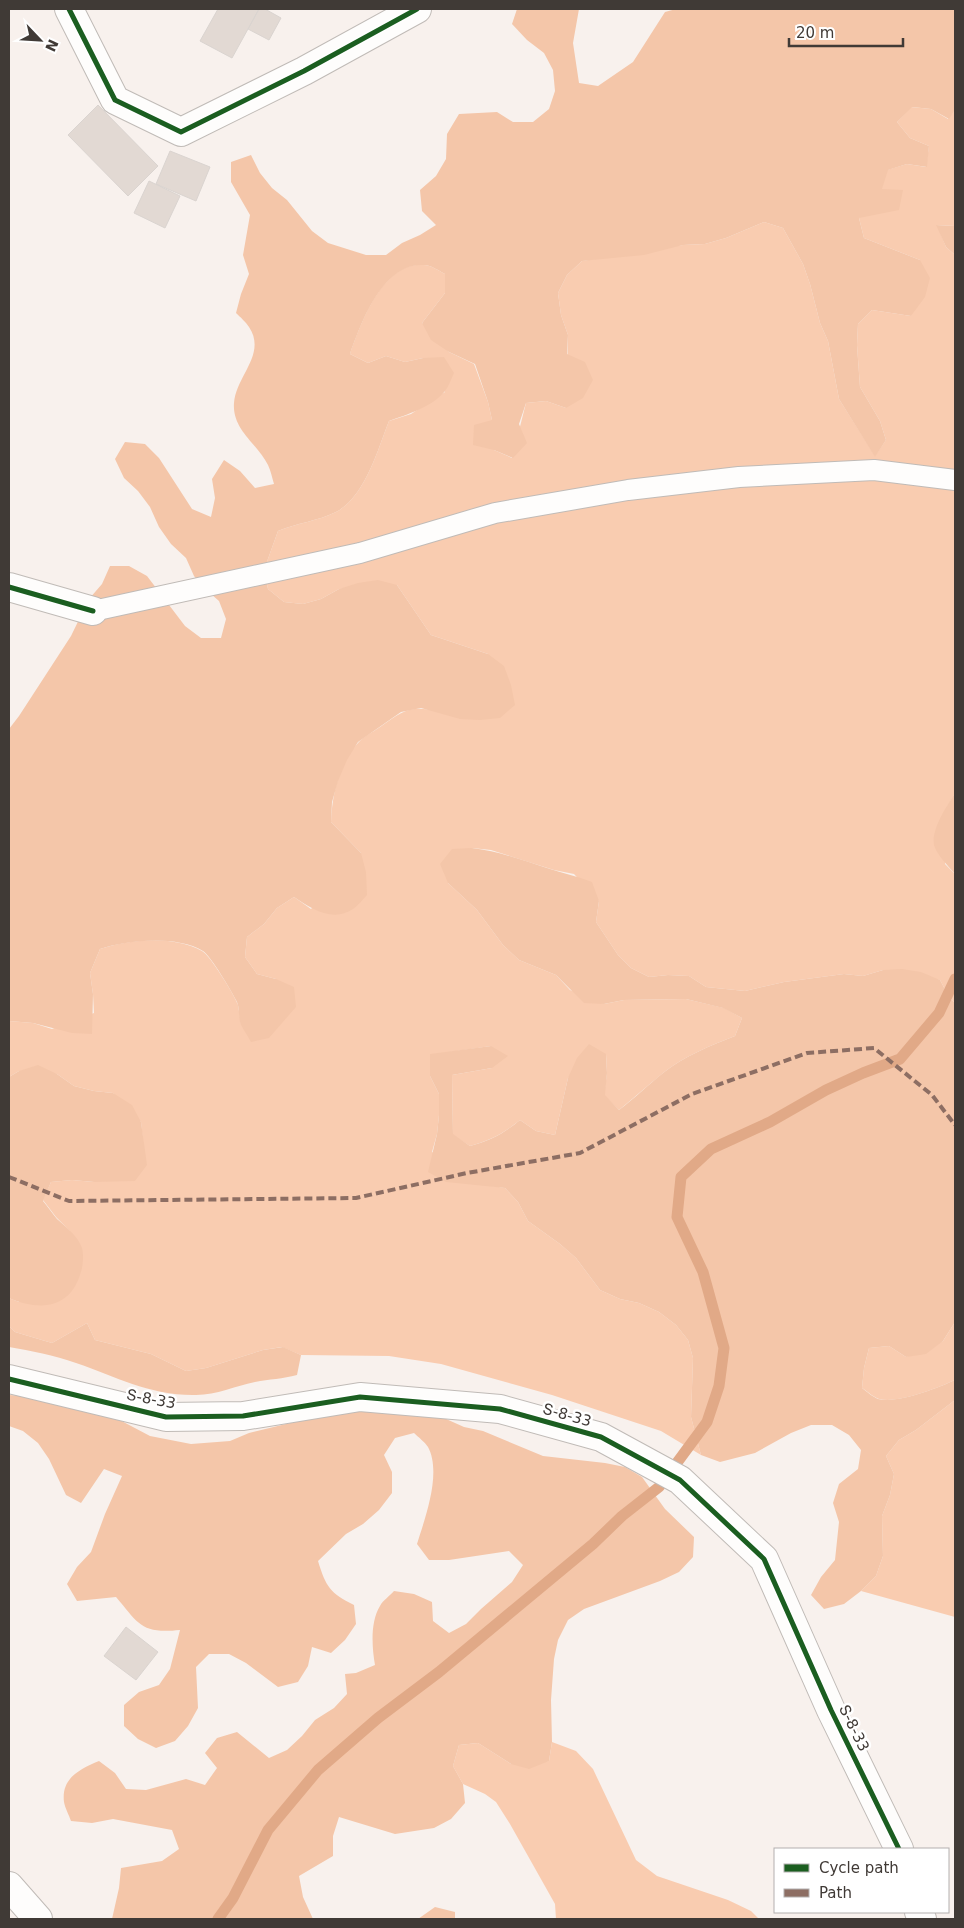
<svg xmlns="http://www.w3.org/2000/svg" width="964" height="1928" font-family="'DejaVu Sans','Noto Sans Armenian',sans-serif">
  <style>
    .green { fill: #f9ccb0 }
    .forest { fill: #f4c6a9 }
    .lines { fill: none; stroke-linecap: round; stroke-linejoin: round }
    .stream { stroke: #e1a987; stroke-width: 11 }
    .building { fill: #e2d9d3; stroke: #dad4d0 }
    .service-casing { stroke: #c0bbb7; stroke-width: 22 }
    .minor-casing { stroke: #c0bbb7; stroke-width: 30 }
    .tertiary-casing { stroke: #c0bbb7; stroke-width: 30 }
    .service { stroke: #fefdfc; stroke-width: 20 }
    .minor { stroke: #fefdfc; stroke-width: 28 }
    .tertiary { stroke: #fefdfc; stroke-width: 28 }
    .quiet { stroke: #8d6e63; stroke-width: 4; stroke-dasharray: 8 4; stroke-linecap: butt }
    .cycleway-casing { stroke: #fff; stroke-width: 8 }
    .cycleway { stroke: #1b5e20; stroke-width: 5 }
    .labels { text-anchor: middle; stroke-width: 5; stroke-linejoin: round; paint-order: stroke }
    .street-label { font-size: 15px; fill: #403a36; stroke: #fff }
  </style>
  <rect width="100%" height="100%" fill="#f8f1ed"/>
  <path class="green" d="M 911,107 L 931,109 L 948,119 L 955,110 L 955,226 L 937,225 L 946,247 L 955,255 L 955,793 L 947,807 L 945,864 L 955,874 L 955,1003 L 949,997 L 940,980 L 883,970 L 863,976 L 844,974 L 784,982 L 745,991 L 706,987 L 689,976 L 668,975 L 649,977 L 631,968 L 618,955 L 596,922 L 599,901 L 574,874 L 554,870 L 491,850 L 472,848 L 448,883 L 477,910 L 503,945 L 519,960 L 556,975 L 570,990 L 604,1004 L 624,1000 L 686,999 L 724,1008 L 742,1018 L 735,1036 C 710,1046 684,1056 663,1073 C 648,1085 634,1098 619,1110 L 604,1095 L 607,1073 L 606,1054 L 568,1078 L 555,1135 L 536,1131 L 520,1120 C 503,1134 490,1140 470,1146 L 453,1135 L 452,1075 L 492,1068 L 491,1046 L 430,1055 L 430,1076 L 439,1094 L 439,1115 L 437,1134 L 432,1152 L 486,1185 L 505,1188 L 518,1202 L 528,1221 L 560,1244 L 576,1258 L 600,1290 L 620,1299 L 639,1303 L 659,1312 L 676,1325 L 688,1340 L 693,1358 L 691,1417 L 701,1455 L 661,1431 L 552,1395 L 441,1364 L 389,1356 L 301,1355 L 282,1347 L 263,1350 L 206,1368 L 186,1371 L 151,1354 L 95,1340 L 87,1323 L 52,1343 L 15,1332 L 9,1326 L 9,1298 L 19,1302 L 70,1231 L 56,1217 L 43,1200 L 51,1182 L 72,1180 L 94,1182 L 143,1142 L 141,1122 L 113,1093 L 94,1091 L 74,1086 L 57,1074 L 19,1071 L 9,1077 L 9,1021 L 33,1023 L 52,1029 L 94,1013 L 93,994 L 90,973 L 100,949 C 130,939 173,935 202,951 C 210,955 235,996 238,1005 C 239,1011 240,1018 241,1024 L 276,979 L 257,974 L 245,957 L 247,937 L 264,924 L 277,908 L 294,897 L 311,909 L 361,853 L 331,822 C 332,795 339,763 358,743 C 364,736 373,732 380,727 C 405,709 411,705 441,712 L 488,654 L 431,635 L 397,585 L 339,589 L 321,599 L 303,604 L 284,602 L 268,589 L 264,570 L 278,531 C 297,523 318,521 336,512 C 365,497 378,449 389,421 L 411,414 L 445,392 L 423,358 L 405,362 L 386,356 L 368,363 L 350,354 C 361,323 383,261 424,265 C 431,265 439,271 445,274 L 445,293 L 422,323 L 449,352 L 474,364 L 488,402 L 492,420 L 494,450 L 512,458 L 526,403 L 546,401 L 566,408 L 568,335 L 561,315 L 558,293 L 567,275 L 582,261 L 683,245 L 705,244 L 726,238 L 764,222 L 783,228 L 803,264 L 810,284 L 820,323 L 828,341 L 839,399 L 875,456 L 886,440 L 880,421 L 860,387 L 857,345 L 858,324 L 872,310 L 911,316 L 920,260 L 864,238 L 859,218 L 881,189 L 887,170 L 907,164 L 926,167 L 929,146 L 910,138 L 897,122 Z
    M 955,1322 L 955,1380 C 938,1388 897,1404 879,1399 C 873,1397 867,1391 862,1388 L 864,1368 L 869,1348 L 889,1346 L 906,1357 L 943,1341 Z
    M 955,1400 L 955,1617 L 861,1591 L 876,1576 L 883,1556 L 882,1516 L 890,1495 L 894,1474 L 886,1456 L 899,1440 L 916,1430 Z
    M 552,1742 L 576,1751 L 593,1769 L 636,1860 L 657,1876 L 728,1900 L 751,1911 L 759,1919 L 556,1919 L 555,1904 L 510,1824 L 496,1802 L 485,1794 L 463,1784 L 453,1766 L 459,1745 L 478,1743 L 511,1764 L 549,1761 Z"/>
  <path class="forest" d="M 517,9 L 579,9 L 573,43 L 579,83 L 598,86 L 633,62 L 665,12 L 676,9 L 955,9 L 955,110 L 949,119 L 931,109 L 912,107 L 897,122 L 910,138 L 929,146 L 927,167 L 907,164 L 888,170 L 882,189 L 903,190 L 899,210 L 859,218 L 864,238 L 920,260 L 930,278 L 925,297 L 911,316 L 872,310 L 858,324 L 857,345 L 860,387 L 880,421 L 886,440 L 875,457 L 839,399 L 828,341 L 820,323 L 810,284 L 803,264 L 783,228 L 764,222 L 726,238 L 705,244 L 683,245 L 644,255 L 582,261 L 567,275 L 558,293 L 561,315 L 568,335 L 567,354 L 585,362 L 593,380 L 583,398 L 566,408 L 546,401 L 526,403 L 519,424 L 527,443 L 513,458 L 494,450 L 473,445 L 474,425 L 492,420 L 488,402 L 475,364 L 449,352 L 431,340 L 422,323 L 445,293 L 445,274 C 439,271 431,265 424,265 C 383,262 361,323 350,354 L 368,363 L 386,356 L 405,362 L 423,358 L 444,357 L 454,373 C 451,379 449,386 445,391 C 434,406 406,415 389,421 C 378,449 365,497 336,512 C 318,521 297,523 278,531 L 264,570 L 268,589 L 284,602 L 303,604 L 321,599 L 339,589 L 358,583 L 378,580 L 397,585 L 431,635 L 488,654 L 504,666 L 511,685 L 515,705 L 500,718 L 480,720 L 460,719 L 421,708 L 401,712 L 358,742 L 347,760 L 338,781 L 332,802 L 331,822 L 361,853 L 366,872 L 367,895 C 363,899 358,906 353,909 C 333,923 310,908 294,897 L 277,908 L 264,924 L 247,937 L 245,957 L 257,974 L 276,979 L 294,987 L 296,1007 L 269,1038 L 251,1042 C 248,1036 244,1031 241,1025 C 238,1018 240,1009 237,1002 C 232,992 211,956 203,951 C 176,935 128,940 100,949 L 90,973 L 93,994 L 92,1034 L 72,1033 L 33,1023 L 9,1021 L 9,729 L 19,716 L 71,636 L 89,599 L 102,584 L 110,566 L 129,566 L 147,576 L 185,626 L 201,638 L 221,638 L 226,619 L 219,601 L 203,587 L 194,576 L 186,558 L 171,544 L 159,527 L 150,507 L 138,491 L 124,478 L 115,459 L 125,442 L 145,444 L 159,458 L 192,509 L 211,517 L 215,498 L 212,479 L 224,460 L 240,471 L 255,488 L 274,484 C 272,478 271,471 268,465 C 257,443 232,430 234,403 C 236,376 267,354 249,327 C 246,322 240,317 236,313 L 241,294 L 249,274 L 243,255 L 250,215 L 231,182 L 231,162 L 251,155 L 260,173 L 272,188 L 287,200 L 312,231 L 328,243 L 366,255 L 386,255 L 402,243 L 420,235 L 436,225 L 422,211 L 420,190 L 436,176 L 446,159 L 447,134 L 459,114 L 497,112 L 513,122 L 533,122 L 549,109 L 555,91 L 553,70 L 544,53 L 527,40 L 512,24 Z
    M 936,225 L 955,226 L 955,255 L 946,247 Z
    M 955,793 L 955,874 C 949,867 936,854 934,845 C 931,829 947,806 955,793 Z
    M 472,848 C 498,851 522,860 547,868 C 562,873 577,876 592,882 L 599,901 L 596,922 L 618,955 L 631,968 L 649,977 L 668,975 L 689,976 L 706,987 L 745,991 L 784,982 L 844,974 L 863,976 L 883,970 L 902,969 L 921,972 L 940,980 L 949,997 L 955,1003 L 955,1322 L 943,1341 L 926,1354 L 906,1357 L 889,1346 L 869,1348 L 864,1368 L 862,1388 C 866,1391 873,1397 878,1399 C 897,1404 938,1388 955,1380 L 955,1400 L 916,1430 L 899,1440 L 886,1456 L 894,1474 L 890,1495 L 882,1516 L 883,1556 L 876,1576 L 861,1591 L 844,1604 L 824,1609 L 811,1595 L 821,1577 L 835,1560 L 839,1522 L 833,1503 L 839,1484 L 858,1469 L 861,1450 L 849,1435 L 832,1425 L 811,1425 L 791,1433 L 755,1453 L 720,1462 L 701,1455 L 691,1417 L 693,1358 L 688,1340 L 676,1325 L 659,1312 L 639,1303 L 620,1299 L 600,1290 L 576,1258 L 560,1244 L 528,1221 L 518,1202 L 505,1188 L 446,1182 L 428,1172 L 437,1134 L 439,1115 L 439,1094 L 430,1076 L 430,1054 L 491,1046 L 508,1056 L 492,1068 L 452,1075 L 453,1134 L 470,1146 C 491,1140 503,1134 520,1120 L 536,1131 L 555,1135 L 568,1078 L 577,1058 L 589,1044 L 606,1054 L 607,1073 L 605,1095 L 619,1110 C 635,1098 648,1085 663,1073 C 684,1056 710,1046 735,1036 L 742,1018 L 723,1008 L 686,999 L 624,1000 L 604,1004 L 584,1003 L 556,975 L 519,960 L 503,945 L 477,910 L 448,883 L 440,864 L 452,849 Z
    M 38,1065 L 57,1074 L 74,1086 L 94,1091 L 113,1093 L 132,1105 L 141,1122 L 147,1165 L 135,1181 L 94,1182 L 72,1180 L 51,1182 L 43,1201 C 48,1207 52,1213 57,1219 C 66,1227 78,1236 82,1248 C 84,1255 83,1267 80,1275 C 69,1309 39,1311 9,1298 L 9,1077 L 19,1071 Z
    M 87,1323 L 95,1340 L 151,1354 L 186,1371 L 206,1368 L 263,1350 L 283,1347 L 301,1355 L 297,1375 C 283,1379 269,1379 255,1382 C 235,1386 217,1395 196,1395 C 151,1396 117,1377 76,1363 C 54,1355 31,1351 9,1347 L 9,1326 L 15,1332 L 52,1343 Z
    M 9,1395 L 23,1396 L 114,1417 L 150,1436 L 191,1444 L 230,1441 L 249,1433 L 348,1409 L 426,1410 L 464,1427 L 483,1431 L 543,1456 L 605,1463 L 625,1467 L 642,1477 L 665,1509 L 694,1537 L 693,1557 L 679,1572 L 660,1581 L 584,1609 L 568,1620 L 558,1640 L 554,1659 L 551,1700 L 552,1742 L 549,1761 L 529,1769 L 511,1764 L 478,1743 L 459,1745 L 453,1766 L 463,1784 L 465,1803 L 451,1819 L 434,1828 L 395,1834 L 339,1817 L 333,1836 L 333,1856 L 299,1876 L 303,1897 L 313,1919 L 112,1919 L 119,1888 L 121,1868 L 162,1861 L 179,1849 L 172,1830 L 113,1819 L 92,1823 L 71,1821 C 69,1815 65,1808 64,1802 C 61,1778 80,1769 99,1761 L 115,1773 L 126,1789 L 146,1790 L 186,1779 L 205,1785 L 217,1768 L 205,1753 L 217,1738 L 237,1732 L 269,1758 L 287,1750 L 302,1736 L 315,1720 L 334,1708 L 347,1694 L 345,1674 L 356,1673 L 375,1665 C 372,1648 370,1622 380,1606 C 383,1600 390,1596 394,1591 L 414,1594 L 432,1602 L 433,1621 L 449,1633 L 466,1624 L 481,1609 L 512,1582 L 523,1565 L 509,1551 L 449,1560 L 429,1560 L 417,1544 C 425,1518 442,1473 428,1447 C 425,1442 418,1437 414,1433 L 395,1438 L 384,1455 L 392,1472 L 392,1493 L 379,1510 L 363,1524 L 346,1534 L 318,1561 C 326,1587 330,1593 354,1605 L 356,1624 L 345,1640 L 331,1653 L 312,1647 L 308,1666 L 298,1682 L 278,1687 L 246,1663 L 229,1654 L 209,1654 L 196,1667 L 198,1708 L 188,1726 L 175,1741 L 156,1748 L 138,1739 L 124,1726 L 124,1705 L 139,1692 L 159,1685 L 170,1669 L 180,1630 C 141,1634 139,1624 116,1597 L 77,1601 L 67,1584 L 77,1567 L 91,1552 L 105,1514 L 122,1476 L 104,1469 L 81,1503 L 66,1495 L 49,1459 L 38,1443 L 23,1431 L 9,1426 Z
    M 435,1907 L 455,1912 L 455,1919 L 418,1919 Z"/>
  <g class="lines">
    <path class="stream" d="M 218,1919 L 233,1898 L 268,1830 L 318,1770 L 378,1718 L 439,1672 L 593,1544 L 622,1516 L 659,1487 L 707,1422 L 719,1386 L 724,1348 L 703,1272 L 677,1217 L 681,1177 L 711,1149 L 770,1122 L 826,1090 L 863,1073 L 900,1059 L 939,1013 L 955,979"/>
  </g>
  <path class="building" d="M 218,9 L 259,9 L 232,58 L 200,41 Z
    M 259,9 L 265,9 L 281,18 L 269,40 L 248,29 Z
    M 98,105 L 158,166 L 128,196 L 68,135 Z
    M 170,151 L 210,167 L 196,201 L 156,184 Z
    M 149,181 L 180,196 L 165,228 L 134,213 Z
    M 126,1627 L 158,1652 L 136,1680 L 104,1656 Z"/>
  <g class="lines">
    <g class="service-casing">
      <path id="service" d="M 93,611 L 360,553 L 495,513 L 628,490 L 739,477 L 874,470 L 955,480"/>
    </g>
    <g class="minor-casing">
      <path id="minor" d="M 69,9 L 115,100 L 181,132 L 304,71 L 417,9
        M 9,587 L 93,611"/>
    </g>
    <g class="tertiary-casing">
      <path id="tertiary" d="M 9,1379 L 166,1417 L 243,1416 L 360,1397 L 500,1409 L 601,1437 L 680,1480 L 764,1559 L 831,1710 L 899,1849
        M 9,1886 L 38,1919
        M 919,1912 L 922,1919"/>
    </g>
    <use href="#service" class="service"/>
    <use href="#minor" class="minor"/>
    <use href="#tertiary" class="tertiary"/>
    <path class="quiet" d="M 9,1177 L 69,1201 L 356,1198 L 467,1173 L 580,1153 L 692,1094 L 807,1053 L 874,1048 L 932,1095 L 955,1125"/>
    <g class="cycleway-casing">
      <path id="cycleway" d="M 69,9 L 115,100 L 181,132 L 304,71 L 417,9
        M 9,587 L 93,611
        M 9,1379 L 166,1417 L 243,1416 L 360,1397 L 500,1409 L 601,1437 L 680,1480 L 764,1559 L 831,1710 L 899,1849"/>
    </g>
    <use href="#cycleway" class="cycleway"/>
  </g>
  <g class="labels">
    <g class="street-label">
      <text transform="translate(151 1399) rotate(11)" y="5">Տ-8-33</text>
      <text transform="translate(567 1415) rotate(16)" y="5">Տ-8-33</text>
      <text transform="translate(854 1728) rotate(64)" y="5">Տ-8-33</text>
    </g>
  </g>
  <rect width="964" height="1928" fill="none" stroke="#403a36" stroke-width="20"/>
  <rect x="774" y="1848" width="175" height="65" fill="#ffffff" stroke="#b3b0af"/>
  <rect x="784" y="1864" width="25" height="8" fill="#1b5e20" stroke="#b3b0af"/>
  <text x="819" y="1873" font-size="15" fill="#403a36">Cycle path</text>
  <rect x="784" y="1889" width="25" height="8" fill="#8d6e63" stroke="#b3b0af"/>
  <text x="819" y="1898" font-size="15" fill="#403a36">Path</text>
  <g transform="translate(40 40) rotate(115)" stroke="#ffffff" stroke-width="4" paint-order="stroke">
  <path d="M0-4L9 19L0 12L-9 19Z" fill="#403a36"/>
  <text y="-8" font-size="14" font-weight="bold" text-anchor="middle" fill="#403a36">N</text>
  </g>
  <path d="M789 38v8h114v-8" fill="none" stroke="#403a36" stroke-width="2.5"/>
  <text x="796" y="38" font-size="15" fill="#403a36" stroke="#ffffff" stroke-width="4" paint-order="stroke">20 m</text>
</svg>
